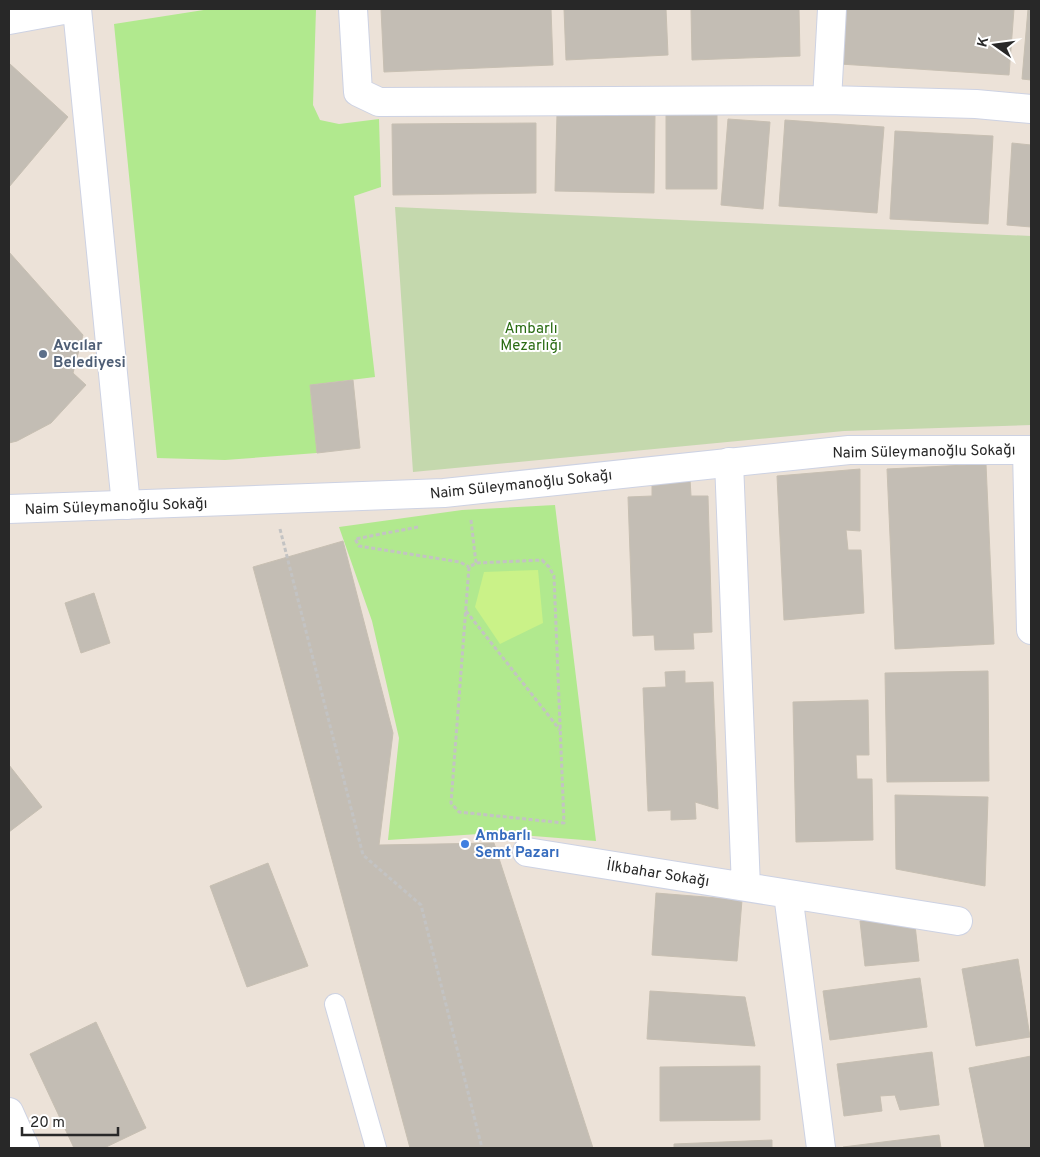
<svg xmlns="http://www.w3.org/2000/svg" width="1040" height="1157" font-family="Overpass,sans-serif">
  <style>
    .green { fill: #b1e98e }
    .cemetery { fill: #c4d8ad }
    .pitch { fill: #caf288 }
    .building { fill: #c3bdb4; stroke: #c7bfb2 }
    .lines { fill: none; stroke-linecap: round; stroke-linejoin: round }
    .lane-casing { stroke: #cdd2e3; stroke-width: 22 }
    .street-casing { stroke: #cdd2e3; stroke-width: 30 }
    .secondary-casing { stroke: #cdd2e3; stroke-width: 30 }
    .path { stroke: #c3c3c3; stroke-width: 3; stroke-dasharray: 4 2.5; stroke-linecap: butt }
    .lane { stroke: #fff; stroke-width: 20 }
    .street { stroke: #fff; stroke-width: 28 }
    .secondary { stroke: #fff; stroke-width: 28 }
    .service-dot { fill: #5c6f8a; stroke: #fff; stroke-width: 2 }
    .shop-dot { fill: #3f7fe0; stroke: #fff; stroke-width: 2 }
    .labels { text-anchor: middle; stroke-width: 4; stroke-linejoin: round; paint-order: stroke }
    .park-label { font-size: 15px; fill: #296b12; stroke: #fff }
    .service-label { font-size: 15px; font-weight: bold; fill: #4e5e75; stroke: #fff; text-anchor: start }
    .street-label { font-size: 15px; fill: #282828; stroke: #fff }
    .shop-label { font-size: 15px; font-weight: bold; fill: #366cbe; stroke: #fff; text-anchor: start }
  </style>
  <rect width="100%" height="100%" fill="#ece2d8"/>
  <path class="green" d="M 210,9 L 316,9 L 313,105 L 320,120 L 339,124 L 379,119 L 381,187 L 354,196 L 375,377 L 310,385 L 317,453 L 225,460 L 157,458 L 114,24 Z
    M 555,505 L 596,841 L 494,833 L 388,840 L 399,738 L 372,621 L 339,527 L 462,510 Z"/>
  <path class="cemetery" d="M 395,207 L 1031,236 L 1031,425 L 844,431 L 413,472 Z"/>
  <path class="pitch" d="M 538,570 L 543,623 L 500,644 L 475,607 L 484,572 Z"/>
  <path class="building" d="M 381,9 L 551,9 L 553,65 L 384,72 Z
    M 564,9 L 666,9 L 668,55 L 566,60 Z
    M 691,9 L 799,9 L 800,56 L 692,60 Z
    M 843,9 L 1014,9 L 1009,75 L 840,64 Z
    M 1028,9 L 1031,9 L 1031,80 L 1022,79 Z
    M 9,64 L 10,64 L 68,117 L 9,187 Z
    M 557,114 L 655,116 L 654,193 L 555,191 Z
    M 666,114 L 717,114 L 717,189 L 666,189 Z
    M 728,119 L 770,122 L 763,209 L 721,205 Z
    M 785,120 L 884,127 L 877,213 L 779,206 Z
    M 536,123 L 536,193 L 393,195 L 392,124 Z
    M 895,131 L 993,136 L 988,224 L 890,219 Z
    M 1012,143 L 1031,145 L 1031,227 L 1007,225 Z
    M 9,252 L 83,335 L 73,373 L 86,385 L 51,423 L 17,441 L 9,443 Z
    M 353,380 L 360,448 L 317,453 L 310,385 Z
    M 986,464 L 994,644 L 895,649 L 887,469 Z
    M 860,469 L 860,531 L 846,530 L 848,550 L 861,550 L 864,613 L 784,620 L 777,476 Z
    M 690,479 L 691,496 L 708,496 L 712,632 L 693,633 L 694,649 L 655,650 L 654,635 L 633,636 L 628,497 L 652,496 L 652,480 Z
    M 343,541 L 393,733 L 379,845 L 494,843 L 593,1148 L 410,1148 L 253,567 Z
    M 94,593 L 110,643 L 81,653 L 65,603 Z
    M 685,671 L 685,683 L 713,682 L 718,809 L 695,802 L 696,819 L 671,820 L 671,810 L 648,811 L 643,688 L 666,687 L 665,672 Z
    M 988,671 L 989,781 L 887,782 L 885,673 Z
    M 868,700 L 869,755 L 856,755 L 857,779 L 872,779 L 873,840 L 796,842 L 793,702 Z
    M 9,765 L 42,807 L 9,832 Z
    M 895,795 L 988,797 L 985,886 L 896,869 Z
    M 268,863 L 308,966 L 247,987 L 210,886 Z
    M 656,893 L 742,900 L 737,961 L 652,955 Z
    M 914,916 L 919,961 L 865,966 L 860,921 Z
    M 1018,959 L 1030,1037 L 976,1046 L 962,969 Z
    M 920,978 L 927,1027 L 830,1040 L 823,991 Z
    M 650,991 L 745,997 L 755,1046 L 647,1039 Z
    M 96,1022 L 146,1128 L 104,1148 L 74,1148 L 30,1054 Z
    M 932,1052 L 939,1105 L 900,1110 L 895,1095 L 880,1096 L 882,1111 L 844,1116 L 837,1064 Z
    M 1031,1056 L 1031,1148 L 985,1148 L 969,1068 Z
    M 760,1066 L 760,1120 L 660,1121 L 660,1067 Z
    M 939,1135 L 941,1148 L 844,1148 L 843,1147 Z
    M 772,1140 L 772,1148 L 674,1148 L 674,1144 Z"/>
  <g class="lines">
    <g class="lane-casing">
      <path id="lane" d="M 335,1004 L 376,1148"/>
    </g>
    <g class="street-casing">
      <path id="street" d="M 77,9 L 126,505
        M 353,9 L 358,92 L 379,102 L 827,100 L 976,104 L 1031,109
        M 9,20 L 69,9
        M 827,100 L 832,9
        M 1027,450 L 1031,630
        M 729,462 L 746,887
        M 527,852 L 958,921
        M 788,894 L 821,1148
        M 9,1112 L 25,1148"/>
    </g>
    <g class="secondary-casing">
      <path id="secondary" d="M 9,509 L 444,493 L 849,450 L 1031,450"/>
    </g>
    <path class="path" d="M 471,520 L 476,563
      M 418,527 L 355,539 L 359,546 L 460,562 L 469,567
      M 280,529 L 363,855 L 421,905 L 482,1148
      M 542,560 L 549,567 L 554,576 L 564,823 L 459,812 L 451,803 L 469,567 L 476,563 Z
      M 466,611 L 560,730"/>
    <use href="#lane" class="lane"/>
    <use href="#street" class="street"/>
    <use href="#secondary" class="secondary"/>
  </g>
  <circle class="service-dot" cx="43" cy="354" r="5"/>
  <circle class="shop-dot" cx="465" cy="844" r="5"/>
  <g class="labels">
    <g class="park-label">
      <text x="531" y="333">Ambarlı<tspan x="531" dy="17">Mezarlığı</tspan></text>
    </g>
    <g class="service-label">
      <text x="53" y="350">Avcılar<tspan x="53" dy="17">Belediyesi</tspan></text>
    </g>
    <g class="street-label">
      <text transform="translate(924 451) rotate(-1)" y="5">Naim Süleymanoğlu Sokağı</text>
      <text transform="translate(521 484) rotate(-6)" y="5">Naim Süleymanoğlu Sokağı</text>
      <text transform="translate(116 506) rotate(-2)" y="5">Naim Süleymanoğlu Sokağı</text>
      <text transform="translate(658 873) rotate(9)" y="5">İlkbahar Sokağı</text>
    </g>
    <g class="shop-label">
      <text x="475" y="840">Ambarlı<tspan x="475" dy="17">Semt Pazarı</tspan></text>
    </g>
  </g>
  <rect width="1040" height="1157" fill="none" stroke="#282828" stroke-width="20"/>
  <g transform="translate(995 45) rotate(284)" stroke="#ffffff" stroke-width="4" paint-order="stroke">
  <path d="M0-4L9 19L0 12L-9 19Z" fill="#282828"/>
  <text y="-8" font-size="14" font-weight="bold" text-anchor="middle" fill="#282828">K</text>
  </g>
  <path d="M22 1127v8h96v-8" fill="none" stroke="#282828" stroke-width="2.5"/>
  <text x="30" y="1127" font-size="15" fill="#282828" stroke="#ffffff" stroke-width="4" paint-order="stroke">20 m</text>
</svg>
